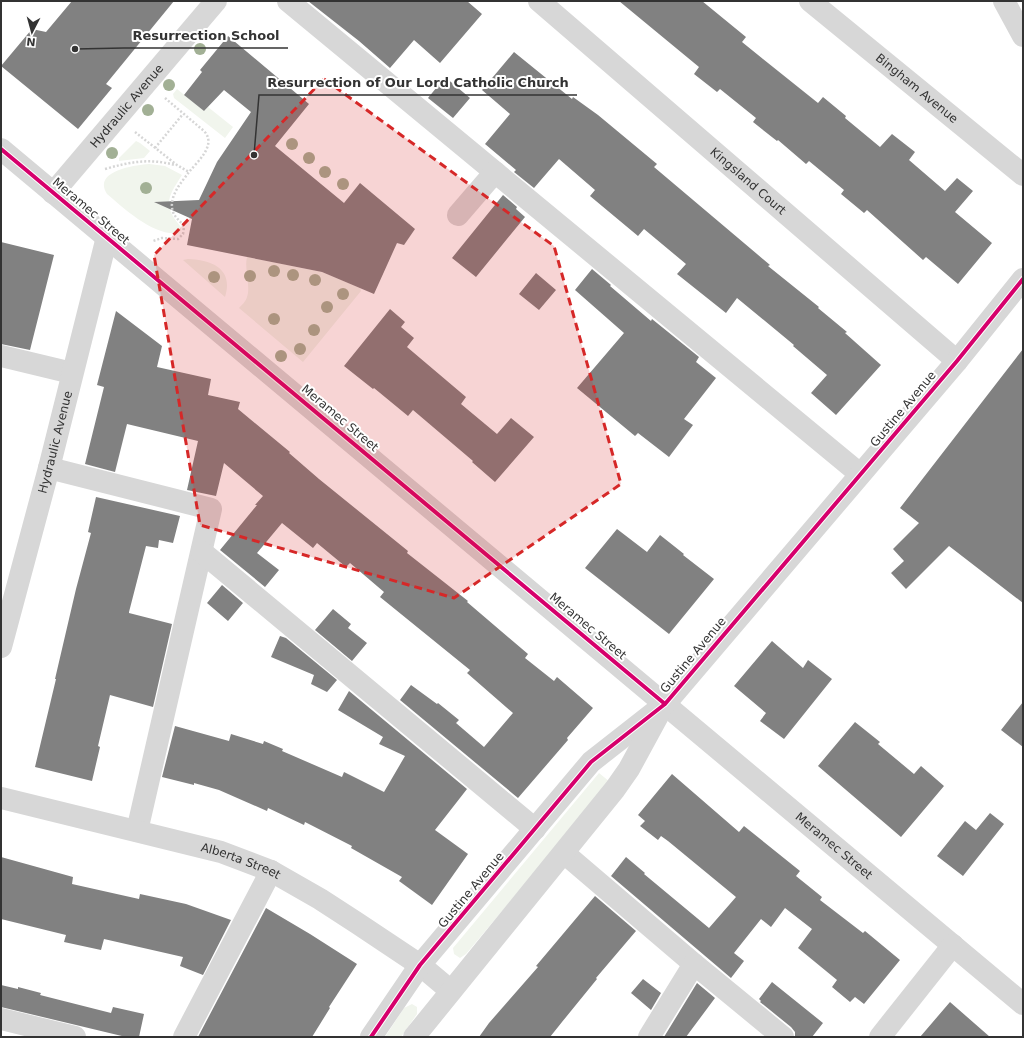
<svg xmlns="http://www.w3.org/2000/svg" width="1024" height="1038" font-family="'DejaVu Sans',sans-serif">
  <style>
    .green { fill: #f1f5ed }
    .building { fill: #818181 }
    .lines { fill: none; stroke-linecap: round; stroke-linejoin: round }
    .path { stroke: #d6d6d6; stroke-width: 2.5; stroke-dasharray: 2 2; stroke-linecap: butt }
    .minor { stroke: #d7d7d7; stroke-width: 22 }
    .cycleway-casing { stroke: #fff; stroke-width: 6 }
    .cycleway { stroke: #d6006c; stroke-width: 4 }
    .tree { fill: #a2b095 }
    .marked { fill: #d62828; fill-opacity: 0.2; stroke: #d62828; stroke-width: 3; stroke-dasharray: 8 5; stroke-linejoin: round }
    .labels { text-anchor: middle; stroke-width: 4; stroke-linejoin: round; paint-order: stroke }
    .street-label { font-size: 12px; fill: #333; stroke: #fff }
    .leader { fill: none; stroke: #333; stroke-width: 1.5 }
    .callout-dot { fill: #333; stroke: #fff; stroke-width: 1.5 }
    .callout-label { font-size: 13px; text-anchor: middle; font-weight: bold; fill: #333; stroke: #fff; stroke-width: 4; stroke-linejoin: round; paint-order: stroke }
  </style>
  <rect width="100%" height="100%" fill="#fff"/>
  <path class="green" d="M 177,89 L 204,111 L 208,107 L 233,127 L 225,138 L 174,98 L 173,94 Z
    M 136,141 L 140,143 L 150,151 L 144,158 L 119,161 L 119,158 Z
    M 149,164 L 165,166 L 182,175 C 168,197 162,205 181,227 L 181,230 L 178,233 C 153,236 125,209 107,194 C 92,171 135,165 149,164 Z
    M 247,257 L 322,272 L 360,288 L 361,291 L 303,362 L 239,308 C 242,305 246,301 247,297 C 251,286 244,270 247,257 Z
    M 188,259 C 211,260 234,268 225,297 L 183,260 Z
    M 599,773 L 610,782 L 466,954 L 460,958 L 454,954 L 453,948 Z
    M 412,1004 L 417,1007 L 417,1014 L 401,1037 L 385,1037 L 404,1008 Z"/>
  <path class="building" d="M 72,1 L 174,1 L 106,84 L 112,88 L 78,129 L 1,66 L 32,29 L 46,32 Z
    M 308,1 L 467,1 L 482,14 L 440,63 L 414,40 L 390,68 L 359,41 Z
    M 619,1 L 702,1 L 746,37 L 742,42 L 763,59 L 818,103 L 823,97 L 846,116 L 845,118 L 880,147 L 892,134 L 915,152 L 909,160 L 945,191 L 957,178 L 973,191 L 955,212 L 992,243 L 958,284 L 926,257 L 923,260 L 867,210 L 864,213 L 841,194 L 844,190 L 809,161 L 806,164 L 778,140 L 777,141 L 753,122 L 756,118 L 720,89 L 717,92 L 694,74 L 699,67 Z
    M 228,36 L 309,104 L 275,146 L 344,203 L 360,183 L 415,229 L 404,245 L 397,243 L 374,294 L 322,272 L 187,245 L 192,219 L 154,202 L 199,200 L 217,162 L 251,112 L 224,90 L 204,111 L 184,95 L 202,72 L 200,70 Z
    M 514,52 L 572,99 L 573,97 L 598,115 L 657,164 L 654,167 L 770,265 L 768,266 L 819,307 L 818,308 L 847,332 L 845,333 L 881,365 L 836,415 L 811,393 L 827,375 L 793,346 L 794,345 L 737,298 L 726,313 L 677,274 L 686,264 L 644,229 L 638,236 L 590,196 L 595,190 L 559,159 L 534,188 L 514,172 L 516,170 L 485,144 L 510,114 L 482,90 Z
    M 445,77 L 470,98 L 453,118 L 428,98 Z
    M 503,195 L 517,207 L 516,209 L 525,217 L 476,277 L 452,258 Z
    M 1,242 L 54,255 L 30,350 L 1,344 Z
    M 592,269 L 611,285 L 610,286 L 651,321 L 652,319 L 699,357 L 696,362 L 716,378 L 684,419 L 693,425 L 669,457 L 638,433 L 635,436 L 577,388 L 624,333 L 575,290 Z
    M 536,273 L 556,290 L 539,310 L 519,294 Z
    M 390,309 L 405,322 L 401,327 L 414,338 L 407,347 L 466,397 L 461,404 L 497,434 L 511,418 L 534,437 L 495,482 L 472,462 L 473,461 L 413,410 L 408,416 L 374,388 L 373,389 L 344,366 Z
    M 116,311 L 162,346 L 157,367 L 211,379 L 208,395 L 240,402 L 238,409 L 290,452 L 289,453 L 319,479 L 387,534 L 408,551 L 407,553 L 468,601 L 467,602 L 528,654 L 525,658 L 554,681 L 557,677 L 593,708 L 567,738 L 568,740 L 518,798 L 400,700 L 411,685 L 437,704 L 438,703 L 459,720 L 456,723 L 484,747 L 513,713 L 467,673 L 470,670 L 380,597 L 384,592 L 350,563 L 346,567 L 317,543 L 313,548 L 282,523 L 257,553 L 279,570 L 265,587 L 220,550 L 257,505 L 255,505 L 263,496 L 224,463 L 216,496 L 187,490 L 198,441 L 127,424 L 115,472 L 85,464 L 104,387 L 97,385 Z
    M 1023,349 L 1023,603 L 949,546 L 906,589 L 891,573 L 904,561 L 893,549 L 919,523 L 900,508 Z
    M 96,497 L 180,516 L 173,543 L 159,540 L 158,548 L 146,546 L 129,612 L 129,613 L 172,624 L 153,707 L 110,695 L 98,746 L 100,747 L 92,781 L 35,767 L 56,679 L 55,679 L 76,589 L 91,533 L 88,532 Z
    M 617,529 L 647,552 L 660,535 L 684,554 L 683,555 L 714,579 L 669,634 L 585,568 Z
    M 222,585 L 243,603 L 228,621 L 207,603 Z
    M 333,609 L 351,624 L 348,628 L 367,643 L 352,661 L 315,630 Z
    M 280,636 L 286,638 L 337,680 L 327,692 L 311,684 L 314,675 L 271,657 Z
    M 772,641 L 803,668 L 808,660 L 832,679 L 784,739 L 760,721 L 766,713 L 734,686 Z
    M 349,691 L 467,789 L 435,830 L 468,854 L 432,905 L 399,881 L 402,877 L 351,848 L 352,846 L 305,822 L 304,825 L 268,808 L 267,811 L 219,790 L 194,783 L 194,785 L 162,777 L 175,726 L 229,741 L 231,734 L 263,744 L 264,741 L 283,749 L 282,751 L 342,777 L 344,772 L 384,792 L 405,756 L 379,744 L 383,737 L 338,710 Z
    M 1023,702 L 1023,747 L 1001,730 Z
    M 855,722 L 880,742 L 878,744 L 914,774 L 921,766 L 944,786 L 901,837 L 818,766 Z
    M 672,774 L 739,832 L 744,826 L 800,871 L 796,876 L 822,897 L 820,900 L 863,933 L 865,931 L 900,960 L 864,1004 L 855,997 L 850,1002 L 832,987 L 837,980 L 798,948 L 812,929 L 785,908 L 771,927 L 761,919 L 734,953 L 744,961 L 731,978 L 611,876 L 626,857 L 645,873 L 644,874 L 709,928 L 736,897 L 668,841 L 661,836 L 658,840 L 640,826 L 645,821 L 638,815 Z
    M 990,813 L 1004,824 L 963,876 L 937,856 L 965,821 L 976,830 Z
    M 1,857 L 73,877 L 72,884 L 139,899 L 140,894 L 186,904 L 231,920 L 203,975 L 180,966 L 183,957 L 104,939 L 101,950 L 64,942 L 66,935 L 1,919 Z
    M 595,896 L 636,931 L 596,978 L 597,979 L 562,1022 L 550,1037 L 479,1037 L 489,1023 L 538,967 L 536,966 Z
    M 266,908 L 310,934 L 357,964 L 329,1007 L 330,1008 L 312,1037 L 198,1037 Z
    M 643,979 L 661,993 L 651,1010 L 631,993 Z
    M 772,982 L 823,1023 L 812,1037 L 795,1037 L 795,1032 L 791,1027 L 760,1002 L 761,1001 L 759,999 Z
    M 697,983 L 715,998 L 686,1037 L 664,1037 Z
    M 1,985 L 18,989 L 18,987 L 41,993 L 40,995 L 111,1013 L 113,1007 L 144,1014 L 139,1037 L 126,1037 L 1,1007 Z
    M 950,1002 L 990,1037 L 920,1037 Z"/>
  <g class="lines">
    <path class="path" d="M 165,98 L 204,131 C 217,145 198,161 189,172
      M 135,132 L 177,165 L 189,172 C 181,183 168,197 173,212 C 175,218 181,221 184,227 L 183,234 L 178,239 L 162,238 L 153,241
      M 155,148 L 183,114
      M 105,169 C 130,162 149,158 175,165"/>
    <g class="minor">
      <path d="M 288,1 L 860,474"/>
      <path id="s1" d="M 539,1 L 957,361"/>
      <path id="s2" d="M 810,1 L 1023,175"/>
      <path d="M 1004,1 L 1023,36"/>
      <path id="s3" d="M 1,149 L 1023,1004"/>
      <path id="s4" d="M 53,193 L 216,1"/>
      <path d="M 458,215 L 495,172"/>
      <path d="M 1,356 L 72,373"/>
      <path d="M 49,468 L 211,509 L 137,831"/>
      <path d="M 202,552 L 535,829"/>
      <path id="s5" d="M 1,647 L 49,468 L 107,237"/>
      <path id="s6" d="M 1,798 L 221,852 L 271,871 L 320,899 L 357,923 L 420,965 L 451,991"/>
      <path d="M 564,853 L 694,964 L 783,1037"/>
      <path d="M 1,1019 L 75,1037"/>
      <path d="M 184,1037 L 271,871"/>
      <path d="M 371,1037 L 420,965 L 591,762 L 665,704 L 957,361 L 1023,279"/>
      <path d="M 414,1037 L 615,789 L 629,769 L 660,712"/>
      <path d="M 649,1037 L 694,964"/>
      <path d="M 880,1037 L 953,945"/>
    </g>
    <g class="cycleway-casing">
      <path id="cycleway" d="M 1,149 L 665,704
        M 371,1037 L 420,965 L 591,762 L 665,704 L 957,361 L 1023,279"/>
    </g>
    <use href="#cycleway" class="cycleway"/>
  </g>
  <g class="tree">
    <circle cx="200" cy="49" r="6"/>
    <circle cx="169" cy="85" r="6"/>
    <circle cx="148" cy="110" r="6"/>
    <circle cx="292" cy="144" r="6"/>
    <circle cx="112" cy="153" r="6"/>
    <circle cx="309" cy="158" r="6"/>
    <circle cx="325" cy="172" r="6"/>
    <circle cx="343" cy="184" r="6"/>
    <circle cx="146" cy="188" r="6"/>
    <circle cx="274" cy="271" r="6"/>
    <circle cx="293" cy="275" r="6"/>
    <circle cx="250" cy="276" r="6"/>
    <circle cx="214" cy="277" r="6"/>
    <circle cx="315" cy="280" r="6"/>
    <circle cx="343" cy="294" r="6"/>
    <circle cx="327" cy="307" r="6"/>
    <circle cx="274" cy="319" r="6"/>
    <circle cx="314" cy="330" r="6"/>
    <circle cx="300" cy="349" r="6"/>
    <circle cx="281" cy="356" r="6"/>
  </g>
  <path class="marked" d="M 324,79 L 554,246 L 621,484 L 454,598 L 200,525 L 154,255 Z"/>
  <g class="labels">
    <g class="street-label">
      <text dy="4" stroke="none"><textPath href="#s2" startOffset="138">Bingham Avenue</textPath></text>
      <text dy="4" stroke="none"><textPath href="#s4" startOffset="114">Hydraulic Avenue</textPath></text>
      <text dy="4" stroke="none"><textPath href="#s1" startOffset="276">Kingsland Court</textPath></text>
      <text transform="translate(91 211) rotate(40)" y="4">Meramec Street</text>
      <text transform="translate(903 409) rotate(-50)" y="4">Gustine Avenue</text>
      <text transform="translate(340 418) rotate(40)" y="4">Meramec Street</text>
      <text dy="4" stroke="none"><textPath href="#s5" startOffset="212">Hydraulic Avenue</textPath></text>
      <text transform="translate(588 626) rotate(40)" y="4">Meramec Street</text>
      <text transform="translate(693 655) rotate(-50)" y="4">Gustine Avenue</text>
      <text dy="4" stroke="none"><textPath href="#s3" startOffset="1086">Meramec Street</textPath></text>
      <text dy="4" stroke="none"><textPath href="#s6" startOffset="248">Alberta Street</textPath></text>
      <text transform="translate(471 890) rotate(-50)" y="4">Gustine Avenue</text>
    </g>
  </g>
  <path class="leader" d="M75 49L124 48H288M254 155L259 95H577"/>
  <g class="callout-dot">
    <circle cx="75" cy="49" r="4"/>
    <circle cx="254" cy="155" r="4"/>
  </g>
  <g class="callout-label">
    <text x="206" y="40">Resurrection School</text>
    <text x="418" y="87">Resurrection of Our Lord Catholic Church</text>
  </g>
  <rect width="1024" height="1038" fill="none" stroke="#333333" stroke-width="4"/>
  <g transform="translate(32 32) rotate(186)" stroke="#ffffff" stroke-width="3" paint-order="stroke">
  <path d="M0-3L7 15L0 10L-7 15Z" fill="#333333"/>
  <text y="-6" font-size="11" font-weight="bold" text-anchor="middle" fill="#333333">N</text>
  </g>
</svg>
